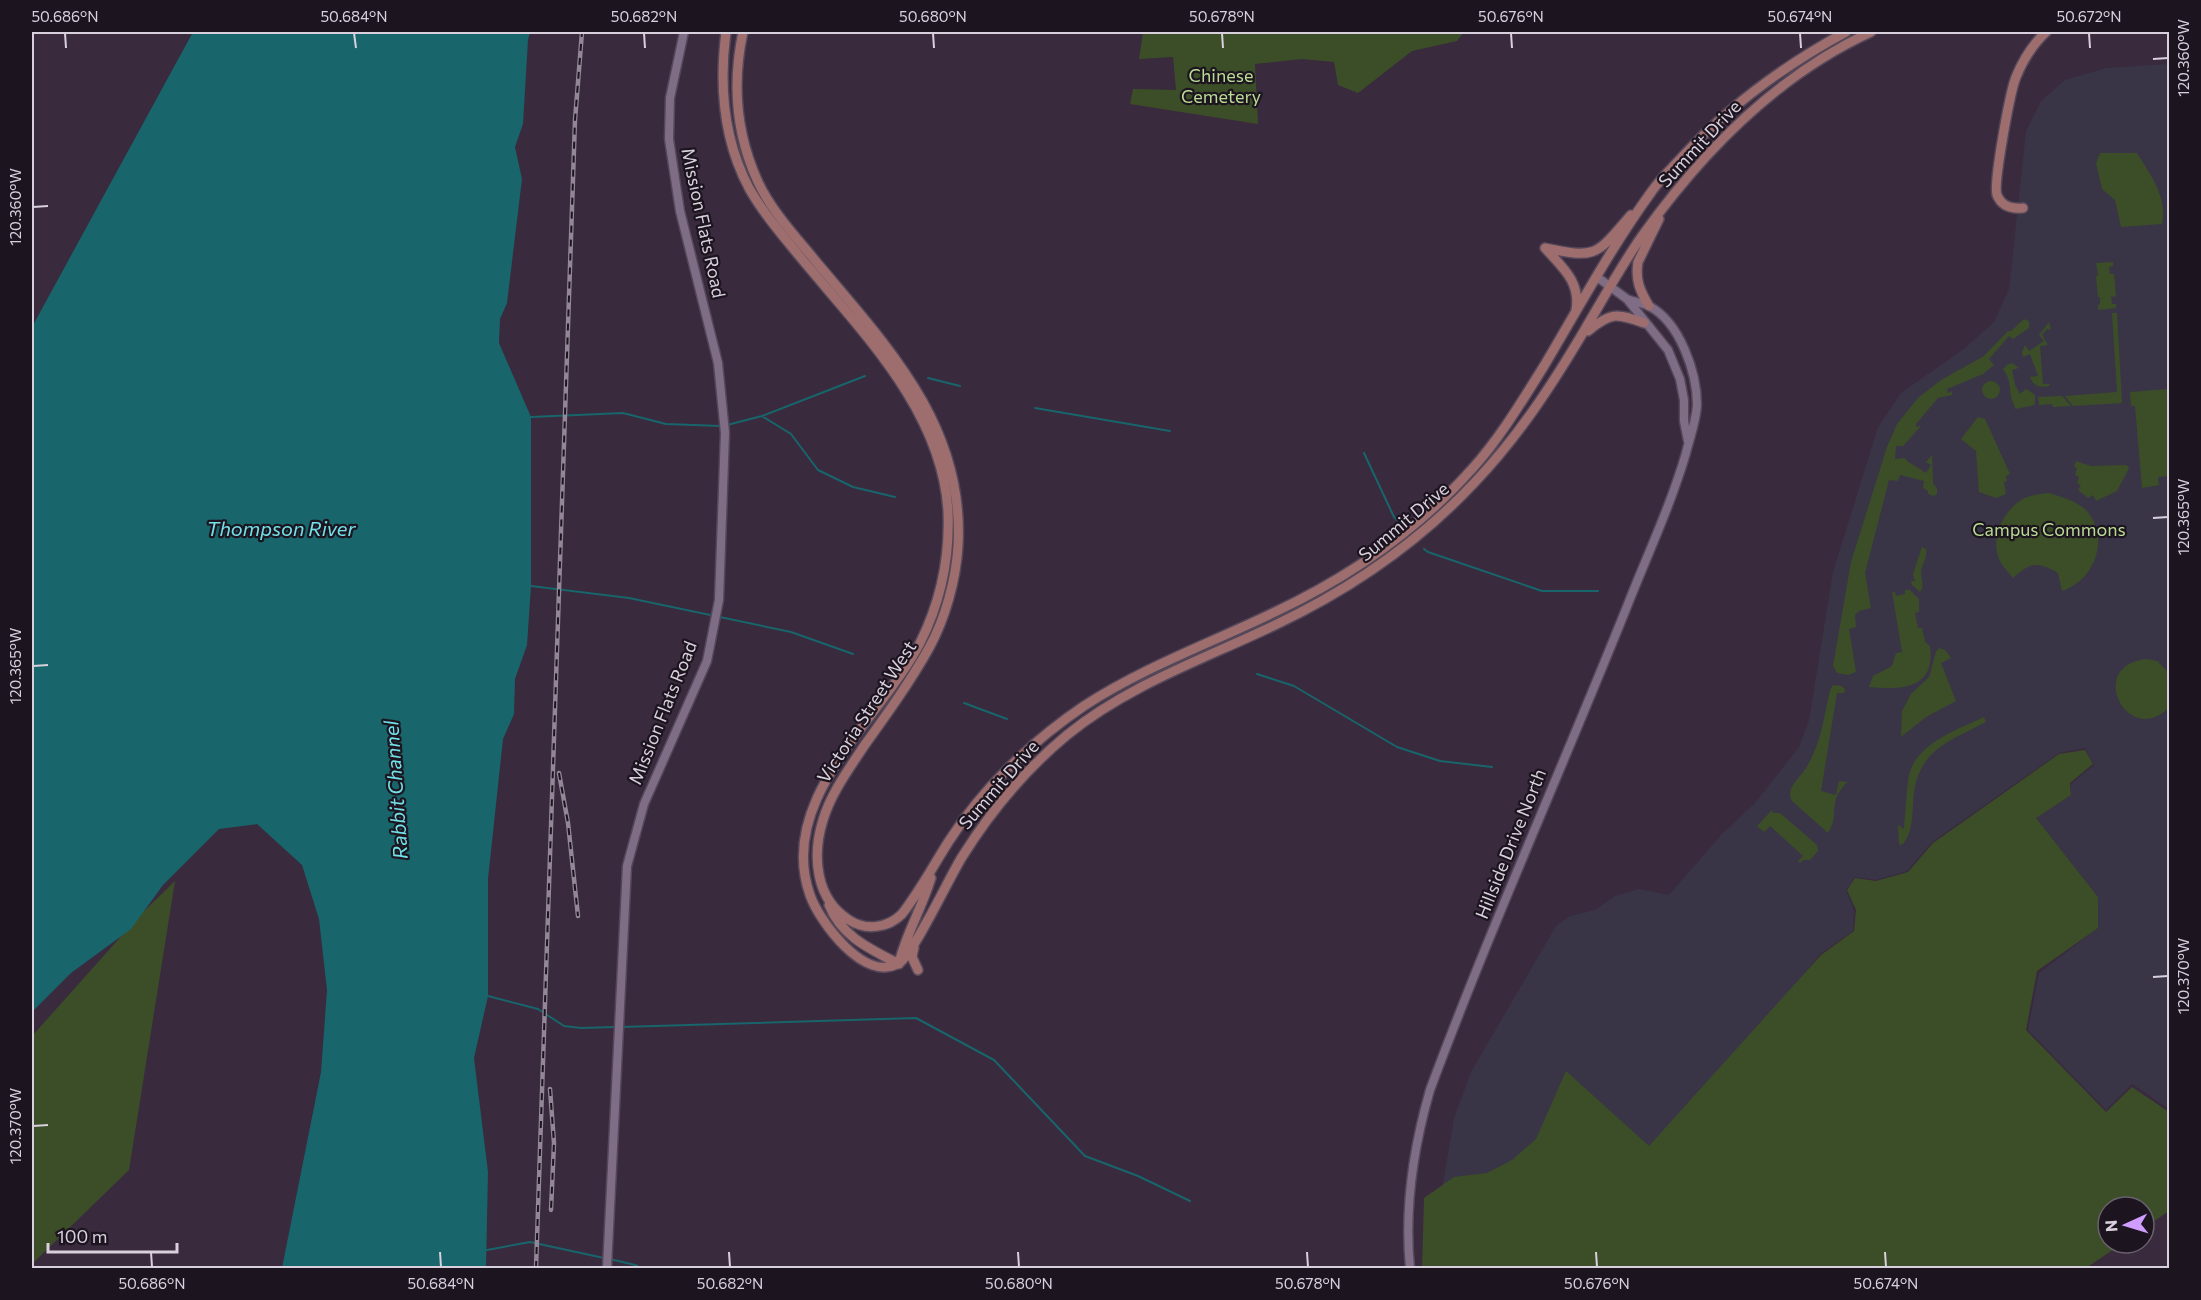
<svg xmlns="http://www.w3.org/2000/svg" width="2201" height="1300" font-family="Commissioner,sans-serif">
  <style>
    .education { fill: #393546 }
    .green { fill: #3c4e27 }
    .water { fill: #18656b }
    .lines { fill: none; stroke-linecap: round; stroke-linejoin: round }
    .stream { stroke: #18656b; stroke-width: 2 }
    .tertiary-casing { stroke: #544759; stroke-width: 11 }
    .secondary-casing { stroke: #544759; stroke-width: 12 }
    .tertiary { stroke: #7f6d85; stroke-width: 8 }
    .secondary { stroke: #9d6e6d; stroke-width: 9 }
    .rail-casing { stroke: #938797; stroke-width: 4.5 }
    .rail { stroke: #1c151f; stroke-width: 2; stroke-dasharray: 7; stroke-linecap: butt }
    .ticks { fill: none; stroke: #d9d0dd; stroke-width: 2 }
    .labels { text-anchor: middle; stroke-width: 4.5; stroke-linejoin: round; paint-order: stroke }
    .park-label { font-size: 18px; fill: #badb93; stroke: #1c151f }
    .street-label { font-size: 18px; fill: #d9d0dd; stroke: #1c151f }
    .water-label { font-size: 20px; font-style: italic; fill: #73e1e9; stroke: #1c151f }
    .neatline { fill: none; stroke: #d9d0dd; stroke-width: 2 }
    .ticks-label { font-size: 15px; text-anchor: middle; fill: #d9d0dd }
  </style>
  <rect width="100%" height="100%" fill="#392a3e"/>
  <path class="education" d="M 2169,64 L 2169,1109 L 2132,1084 L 2106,1110 L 2028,1030 L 2039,973 L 2098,928 L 2098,897 L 2035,817 L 2071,795 L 2071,784 L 2094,765 L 2085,748 L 2059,753 L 1932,842 L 1907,871 L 1876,880 L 1855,877 L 1846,890 L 1854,910 L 1853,931 L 1820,954 L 1654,1160 L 1439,1207 L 1454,1118 L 1471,1072 L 1556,926 L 1570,916 L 1595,910 L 1615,896 L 1639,889 L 1669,895 L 1721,835 L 1755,803 L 1799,747 L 1809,720 L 1833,572 L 1878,427 L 1901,393 L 1965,348 L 1994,322 L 2009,289 L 2026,131 L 2041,101 L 2065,80 L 2106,68 Z"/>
  <path class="green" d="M 1143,32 L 1464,32 L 1457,41 L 1412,51 L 1358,93 L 1338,85 L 1334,62 L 1302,59 L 1255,64 L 1258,124 L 1130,104 L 1133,89 L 1176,90 L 1173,57 L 1139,59 Z
    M 2100,153 L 2137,153 C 2150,174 2168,198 2162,224 L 2121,227 L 2115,200 L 2102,189 L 2096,163 Z
    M 2113,262 L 2113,266 L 2109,267 L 2110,274 L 2114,274 L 2116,296 L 2111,297 L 2112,304 L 2116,304 L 2116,308 L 2098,310 L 2098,305 L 2100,304 L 2100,297 L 2098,297 L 2096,276 L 2098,275 L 2096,263 Z
    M 2112,313 L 2117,313 L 2122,403 L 2073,406 L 2065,396 L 2117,392 Z
    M 2024,319 L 2029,321 L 2029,328 L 2013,339 L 2009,336 L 1989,359 L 1994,365 L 1983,374 L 1947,389 L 1948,393 L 1952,391 L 1952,395 L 1938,398 L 1916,424 L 1916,427 L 1921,426 L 1903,446 L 1896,446 L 1895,459 L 1905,458 L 1907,461 L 1926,473 L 1931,465 L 1926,462 L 1932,455 L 1933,484 L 1937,488 L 1937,494 L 1934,496 L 1928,494 L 1928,491 L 1923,488 L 1924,481 L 1900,475 L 1898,481 L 1889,480 L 1865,573 L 1871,608 L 1859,611 L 1855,615 L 1856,627 L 1849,629 L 1856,672 L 1848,675 L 1837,673 L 1833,666 L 1851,562 L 1887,447 L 1897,424 L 1918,398 L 1941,380 L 1984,356 L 2008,331 L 2011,331 Z
    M 2049,322 L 2051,330 L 2047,329 L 2042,335 L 2048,345 L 2040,346 L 2043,384 L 2050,384 L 2049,386 C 2040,388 2033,386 2030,377 L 2038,376 L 2030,354 L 2023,357 L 2022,352 L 2025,345 L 2029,351 L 2044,341 L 2039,335 Z
    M 2012,363 L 2019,368 L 2012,370 L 2015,385 L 2020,394 L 2026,389 L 2035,395 L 2035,405 L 2015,409 C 2015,406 2013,403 2012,400 C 2008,386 2013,384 2003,369 L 2007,365 Z
    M1982 390a9 9 0 1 1 18 0a9 9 0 1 1-18 0Z
    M 2169,389 L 2169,476 L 2158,477 L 2159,485 L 2142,488 L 2135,406 L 2131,406 L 2130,392 Z
    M 2062,396 L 2071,406 L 2053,407 L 2052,404 L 2039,405 L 2038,397 Z
    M 1978,417 L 1985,419 L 2010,474 L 2006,476 L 2007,481 L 2004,482 L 2006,494 L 1996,498 L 1979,492 L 1976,451 L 1961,439 Z
    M 2076,461 L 2091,466 L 2126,465 L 2129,467 L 2128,470 L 2117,491 L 2096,501 L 2093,495 L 2088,498 L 2078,490 L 2081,485 L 2077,483 L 2079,477 L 2075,475 L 2077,468 L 2074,467 Z
    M 2049,493 C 2062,497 2077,501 2087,511 C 2110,539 2095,580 2062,591 L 2058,573 C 2038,561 2031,562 2013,578 C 2009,573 2004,568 2001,563 C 1989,540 2001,514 2021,500 C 2029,495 2040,494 2049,493 Z
    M 1922,547 L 1926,549 C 1928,558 1921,564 1921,573 C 1921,581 1925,585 1920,592 L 1912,585 L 1911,581 L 1915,581 L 1913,574 Z
    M 1905,590 L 1910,590 L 1919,599 L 1919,612 L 1915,613 L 1918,628 L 1922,628 L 1925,642 L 1930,646 C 1936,689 1901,690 1869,687 L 1873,676 L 1892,666 L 1896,653 L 1902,652 L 1892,592 L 1895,592 L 1896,596 L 1905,594 Z
    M 1939,648 L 1945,650 L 1951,658 L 1941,663 L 1956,701 L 1926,717 L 1901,737 L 1902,711 L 1911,694 L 1929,677 L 1936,652 Z
    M 2147,659 L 2157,661 L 2169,673 L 2170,706 C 2129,751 2084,665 2147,659 Z
    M 1833,685 L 1841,686 L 1845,689 L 1844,693 L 1837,693 L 1821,791 L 1836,795 L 1839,781 L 1847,782 C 1843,787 1838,792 1836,799 C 1832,813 1837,819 1828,833 L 1792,801 C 1785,788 1799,779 1806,768 C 1821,744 1824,717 1830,690 Z
    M 1984,717 L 1986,722 C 1945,743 1915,752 1913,804 C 1912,818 1912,833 1903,844 L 1899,845 L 1898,827 L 1899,825 L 1903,829 L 1904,827 C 1906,810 1906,792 1909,775 C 1917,743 1957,730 1984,717 Z
    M 2085,750 L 2093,764 L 2070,783 L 2071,795 L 2036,818 L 2098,897 L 2098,928 L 2037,971 L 2026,1030 L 2106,1112 L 2132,1087 L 2169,1112 L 2169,1211 L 2144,1228 L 2144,1207 L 2108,1207 L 2108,1243 L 2123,1243 L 2086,1268 L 1422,1268 L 1424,1198 L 1454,1177 L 1487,1173 L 1512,1160 L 1536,1139 L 1566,1071 L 1649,1146 L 1821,955 L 1854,931 L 1856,910 L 1847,890 L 1855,878 L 1876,881 L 1908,872 L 1933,843 L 2059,754 Z
    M 1772,810 L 1773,813 L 1780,813 L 1817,845 L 1818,851 L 1810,860 L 1803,860 L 1800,863 L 1798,861 L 1803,856 L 1770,826 L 1764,832 L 1757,826 Z
    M 175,881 L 129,1170 L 32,1264 L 32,1036 L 142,913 Z"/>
  <path class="water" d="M 193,32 L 530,32 L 528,40 L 523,124 L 515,147 L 522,179 L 507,303 L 500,319 L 499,343 L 531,417 L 531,586 L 527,645 L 515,679 L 514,714 L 503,739 L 488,879 L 488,996 L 474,1058 L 488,1172 L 486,1268 L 282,1268 L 321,1072 L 327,990 L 319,919 L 302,865 L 257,824 L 219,829 L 163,885 L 131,929 L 71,973 L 32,1012 L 32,327 Z"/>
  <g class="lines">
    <path class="stream" d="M 928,378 L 960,386
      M 1035,408 L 1170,431
      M 762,416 L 791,434 L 818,470 L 853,487 L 895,497
      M 531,417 L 623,413 L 666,424 L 721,426
      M 727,425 L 762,416 L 865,376
      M 1364,453 L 1394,517 L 1402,525
      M 1424,549 L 1428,552 L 1542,591 L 1598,591
      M 531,586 L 629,598 L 791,632 L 853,654
      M 1257,674 L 1294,686 L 1397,747 L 1440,761 L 1492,767
      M 964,703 L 1007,719
      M 488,996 L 538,1009 L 564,1026 L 581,1028 L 615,1027
      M 621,1027 L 916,1018 L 994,1060 L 1085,1156 L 1138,1176 L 1190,1201
      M 487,1250 L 530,1242 L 604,1258
      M 610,1259 L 635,1265 L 641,1268"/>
    <g class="tertiary-casing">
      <path id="tertiary" d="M 1597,277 L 1627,299 L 1668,350 L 1680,379 L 1684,400 L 1684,421 L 1688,441
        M 607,1268 L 627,866 L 644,804 L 707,661 L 719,600 L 725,433 L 718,363 L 680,211 L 669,139 L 670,98 L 684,32
        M 1410,1268 C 1404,1207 1413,1149 1430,1090 C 1492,923 1566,760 1632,594 C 1651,547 1672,501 1686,453 C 1690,437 1696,422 1697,405 C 1697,373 1680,322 1649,306 C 1643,303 1634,302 1627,299"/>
    </g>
    <g class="secondary-casing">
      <path id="secondary" d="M 726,32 C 719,86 723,139 749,188 C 763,213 783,236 801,258 C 862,332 942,410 948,511 C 950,557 940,603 920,643 C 880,720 776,799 810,895 C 819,921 865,984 899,963 C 913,955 950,876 962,857 C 990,812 1026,769 1067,735 C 1128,685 1204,659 1275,625 C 1351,589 1418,543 1475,482 C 1518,437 1552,385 1584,331 C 1603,299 1621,266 1642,236 C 1702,152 1777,75 1871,32
        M 743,32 C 732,83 736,134 758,182 C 772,212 797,238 818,264 C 889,348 965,428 958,546 C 956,580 945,619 929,648 C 910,682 887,714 864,746 C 849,769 831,793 823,820 C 812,855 815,899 849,920 C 866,931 888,928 902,914 C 920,891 933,866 949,841 C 983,788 1032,741 1084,706 C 1144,667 1211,643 1275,612 C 1349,577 1417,531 1472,469 C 1500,438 1522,401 1544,366 C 1579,307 1612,246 1652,191 C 1661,178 1673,167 1683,156 C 1730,105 1785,65 1846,32
        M 2023,208 C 2012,209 2002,207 1997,195 C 1993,184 2010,92 2016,77 C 2023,60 2033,44 2046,32
        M 1545,248 C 1598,259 1596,255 1631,215
        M 1545,248 C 1562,267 1581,282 1576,310
        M 1649,306 C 1640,291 1635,280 1638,262 L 1659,219
        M 1588,331 C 1611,312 1617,313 1644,323
        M 829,905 C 842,937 870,949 899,964
        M 914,947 L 912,957 L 918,970
        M 899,963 C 906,934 922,908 931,878"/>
    </g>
    <use href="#tertiary" class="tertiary"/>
    <use href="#secondary" class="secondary"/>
    <g class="rail-casing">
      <path id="rail" d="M 559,773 L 568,823 L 578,916
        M 550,1089 L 554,1143 L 551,1210
        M 536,1268 L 575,120 L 582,32"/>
    </g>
    <use href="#rail" class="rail"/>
  </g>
  <path class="ticks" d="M 65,33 L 66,48M 354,33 L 356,48M 644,33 L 645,48M 933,33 L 934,48M 1222,33 L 1223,48M 1511,33 L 1512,48M 1800,33 L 1801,48M 2089,33 L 2090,48M 2153,59 L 2168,58M 33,207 L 48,206M 2153,518 L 2168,517M 33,666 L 48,665M 2153,977 L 2168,976M 33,1126 L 48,1125M 151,1252 L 152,1267M 440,1252 L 441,1267M 729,1252 L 730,1267M 1018,1252 L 1019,1267M 1307,1252 L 1308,1267M 1596,1252 L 1597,1267M 1885,1252 L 1886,1267"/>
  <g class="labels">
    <g class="park-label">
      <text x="1221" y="82">Chinese<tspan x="1221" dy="21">Cemetery</tspan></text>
      <text x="2049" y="536">Campus Commons</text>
    </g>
    <g class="street-label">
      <text transform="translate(1700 144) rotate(-47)" y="6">Summit Drive</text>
      <text transform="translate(703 223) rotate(78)" y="6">Mission Flats Road</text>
      <text transform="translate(1404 522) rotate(-40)" y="6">Summit Drive</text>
      <text transform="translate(867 712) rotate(-57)" y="6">Victoria Street West</text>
      <text transform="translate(663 713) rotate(-68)" y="6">Mission Flats Road</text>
      <text transform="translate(999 785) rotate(-49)" y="6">Summit Drive</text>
      <text transform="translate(1511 844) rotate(-68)" y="6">Hillside Drive North</text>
    </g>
    <g class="water-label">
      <text x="281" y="536">Thompson River</text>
      <text transform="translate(396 790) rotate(-94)" y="7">Rabbit Channel</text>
    </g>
  </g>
  <rect width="2201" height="1300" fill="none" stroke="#1c151f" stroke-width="66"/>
  <g transform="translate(2126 1225) rotate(266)"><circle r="28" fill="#1c151f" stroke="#68606b" stroke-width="1.5"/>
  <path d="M0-4.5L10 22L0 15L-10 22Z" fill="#d09dfe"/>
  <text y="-9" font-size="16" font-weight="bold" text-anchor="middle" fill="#d9d0dd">N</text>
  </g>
  <path d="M48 1243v9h129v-9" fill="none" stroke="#d9d0dd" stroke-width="3"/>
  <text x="57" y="1243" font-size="18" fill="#d9d0dd" stroke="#1c151f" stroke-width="4.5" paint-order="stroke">100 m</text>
  <rect x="33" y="33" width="2135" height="1234" class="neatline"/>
  <g class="ticks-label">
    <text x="65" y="22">50.686°N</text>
    <text x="354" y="22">50.684°N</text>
    <text x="644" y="22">50.682°N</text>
    <text x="933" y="22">50.680°N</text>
    <text x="1222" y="22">50.678°N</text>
    <text x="1511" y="22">50.676°N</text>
    <text x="1800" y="22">50.674°N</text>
    <text x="2089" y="22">50.672°N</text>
    <text transform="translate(2184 58) rotate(-90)" y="5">120.360°W</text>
    <text transform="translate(16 207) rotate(-90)" y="5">120.360°W</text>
    <text transform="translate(2184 517) rotate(-90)" y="5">120.365°W</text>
    <text transform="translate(16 666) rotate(-90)" y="5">120.365°W</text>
    <text transform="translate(2184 976) rotate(-90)" y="5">120.370°W</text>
    <text transform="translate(16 1126) rotate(-90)" y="5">120.370°W</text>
    <text x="152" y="1289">50.686°N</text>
    <text x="441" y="1289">50.684°N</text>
    <text x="730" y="1289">50.682°N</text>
    <text x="1019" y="1289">50.680°N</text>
    <text x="1308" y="1289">50.678°N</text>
    <text x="1597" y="1289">50.676°N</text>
    <text x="1886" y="1289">50.674°N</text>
  </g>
</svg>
